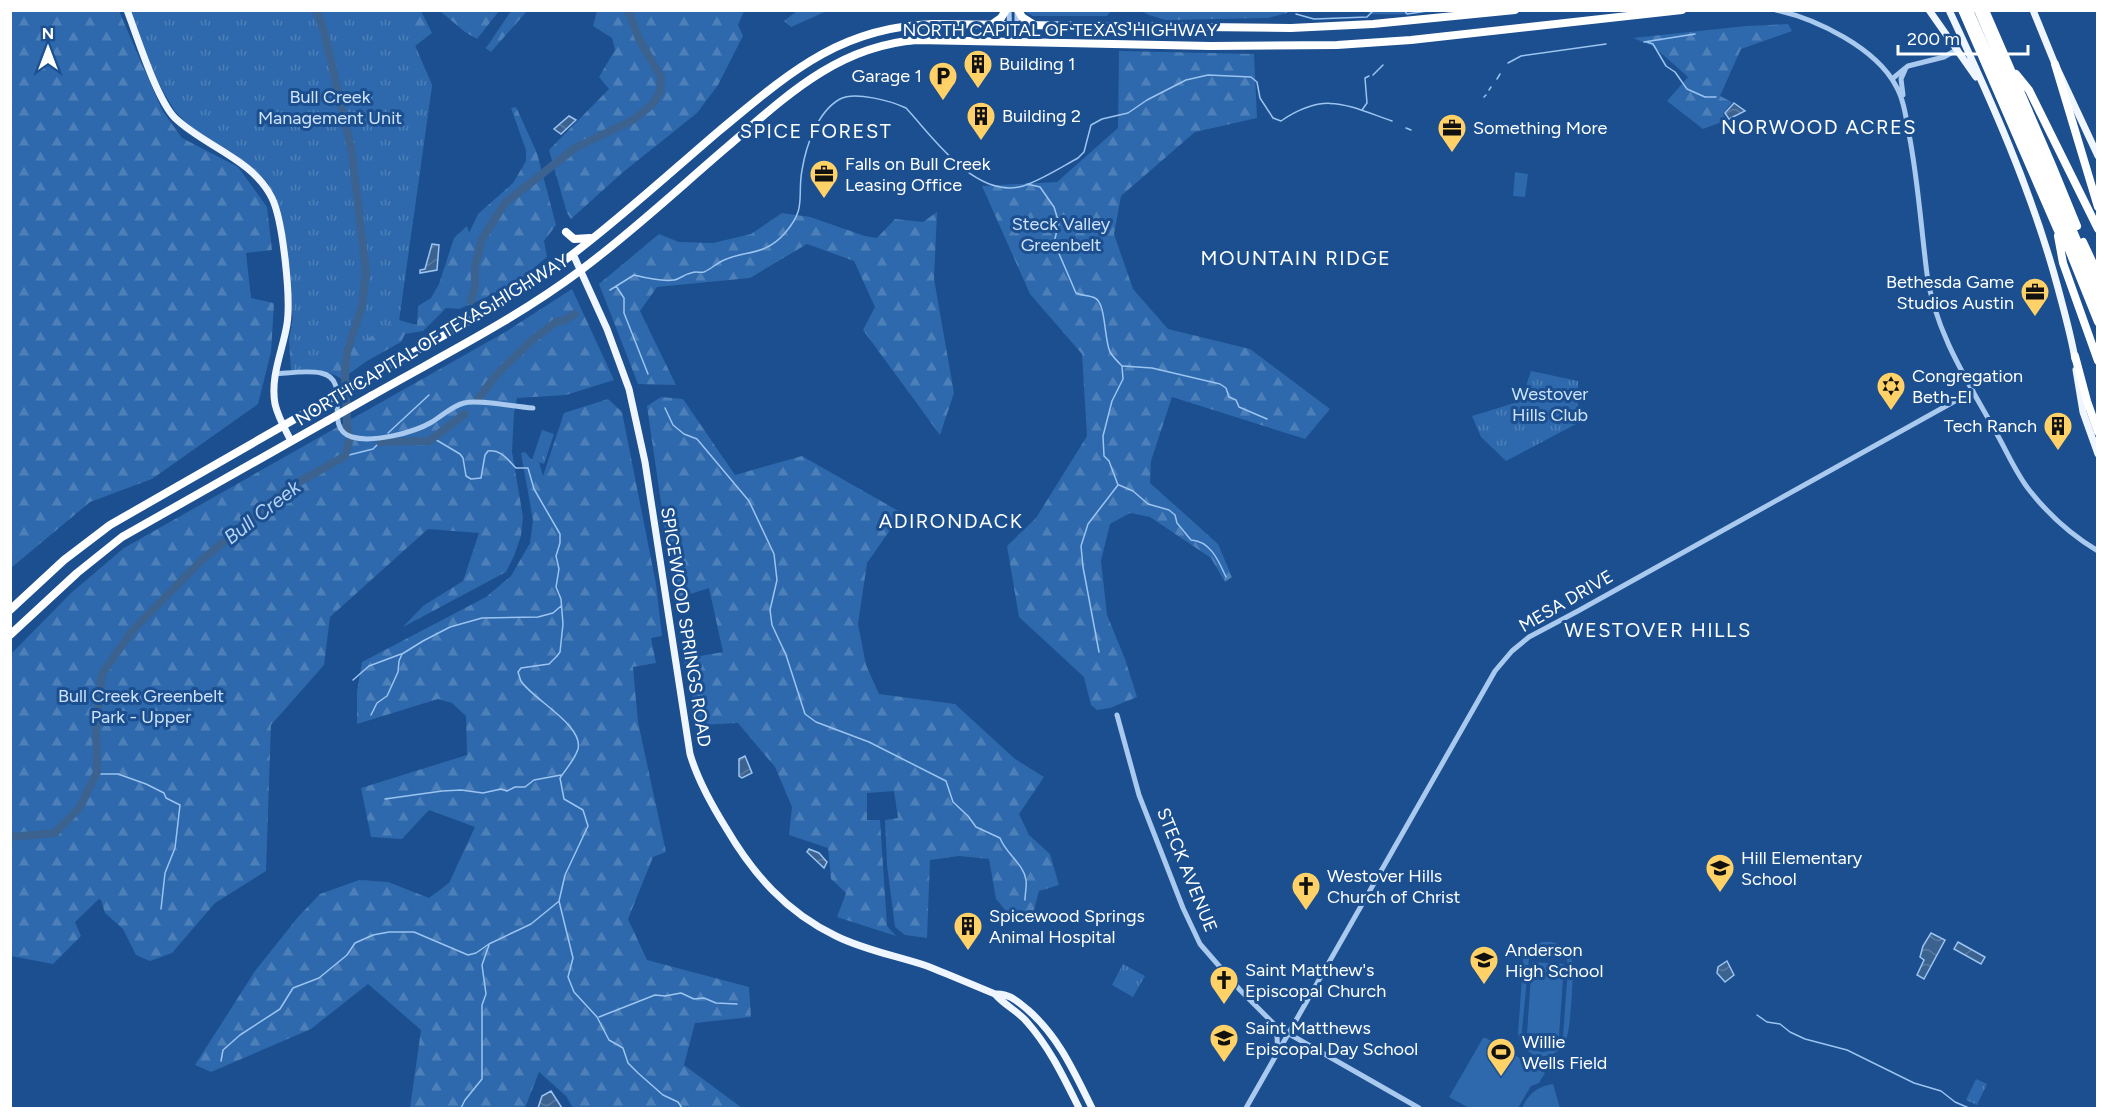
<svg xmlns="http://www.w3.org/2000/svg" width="2108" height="1119" font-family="Figtree,sans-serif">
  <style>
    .grass { fill: #2e69ad; fill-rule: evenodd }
    .forest { fill: url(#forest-firs) }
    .park { fill: url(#park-tufts) }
    .water { fill: url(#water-waves); stroke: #9cc4f0; stroke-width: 1.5 }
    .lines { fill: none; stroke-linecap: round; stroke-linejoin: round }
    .stream { stroke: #9cc4f0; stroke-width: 1.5 }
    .river { stroke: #3c6290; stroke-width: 8 }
    .minor { stroke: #a9c9ee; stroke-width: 5 }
    .major { stroke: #f0f6ff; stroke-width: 7 }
    .highway { stroke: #fff; stroke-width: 8 }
    .highway-bridge { stroke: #fff; stroke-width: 8 }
    .labels { text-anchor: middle; stroke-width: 6; stroke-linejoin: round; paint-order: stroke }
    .street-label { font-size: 18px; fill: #fff; stroke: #1b4f8f }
    .poi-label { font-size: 18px; fill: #fff; stroke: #1b4f8f; text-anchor: start }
    .park-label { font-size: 18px; fill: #cfe3fa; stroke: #1b4f8f }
    .neighbourhood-label { font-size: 20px; letter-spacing: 1.5px; fill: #fff; stroke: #1b4f8f }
    .water-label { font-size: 20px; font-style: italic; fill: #b5d3f5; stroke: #1b4f8f }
  </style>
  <defs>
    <pattern id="forest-firs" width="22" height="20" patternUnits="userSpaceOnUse" patternTransform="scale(1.5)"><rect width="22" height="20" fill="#2e69ad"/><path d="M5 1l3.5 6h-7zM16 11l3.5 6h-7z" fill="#4d80b9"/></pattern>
    <pattern id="park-tufts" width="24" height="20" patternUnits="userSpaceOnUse" patternTransform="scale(1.5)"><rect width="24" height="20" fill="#2e69ad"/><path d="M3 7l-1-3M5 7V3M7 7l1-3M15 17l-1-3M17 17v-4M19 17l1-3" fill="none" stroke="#4d80b9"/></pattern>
    <pattern id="water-waves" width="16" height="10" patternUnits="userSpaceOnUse" patternTransform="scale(1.5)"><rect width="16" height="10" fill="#3c6290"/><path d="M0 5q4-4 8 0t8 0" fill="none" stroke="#597aa1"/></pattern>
  </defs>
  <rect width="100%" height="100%" fill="#1b4f8f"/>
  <path class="grass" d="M 1515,172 L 1528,174 L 1525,197 L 1513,196 Z
    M 1542,942 C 1558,940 1569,948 1573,964 C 1573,980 1571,1027 1566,1040 C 1561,1053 1547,1059 1534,1055 C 1525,1051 1520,1043 1518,1033 L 1524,950 L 1528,950 ZM 1549,945 C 1561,948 1568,955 1568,968 L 1563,1036 C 1559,1046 1552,1052 1541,1052 C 1529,1049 1523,1042 1522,1030 L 1529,958 L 1537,948 Z
    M 1532,962 L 1564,964 L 1559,1036 L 1527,1033 Z
    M 1483,1038 L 1486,1038 L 1545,1073 L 1539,1083 L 1531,1086 L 1518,1108 L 1469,1108 L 1449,1097 Z
    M 1553,1084 L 1560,1108 L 1522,1108 C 1528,1094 1538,1086 1553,1084 Z"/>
  <path class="forest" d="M 11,10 L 119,11 L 162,110 L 182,138 L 238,167 L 267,207 L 272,250 L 246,253 L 251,298 L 274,303 L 271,352 L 258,404 L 152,479 L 90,502 L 11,568 Z
    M 131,11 L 421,11 L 432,33 L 415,46 L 432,85 L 399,320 L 417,325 L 418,306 L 431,298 L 439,284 L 454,238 L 467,226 L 469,233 L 478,214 L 513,183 L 526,161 L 526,150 L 511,108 L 516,107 L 537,153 L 556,225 L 544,241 L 547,257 L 523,277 L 485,298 L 459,309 L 446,308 L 423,331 L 405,334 L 401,342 L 367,361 L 342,379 C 326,368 309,371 291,371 L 289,339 L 293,318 L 286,248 L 277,199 L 267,182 L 255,170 L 233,153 L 190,126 L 174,110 L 148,56 Z
    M 440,11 L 499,11 L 477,39 L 465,32 Z
    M 511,11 L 527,11 L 491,52 L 486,48 Z
    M 597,11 L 744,11 L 738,25 L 743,36 L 718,85 L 697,113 L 622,173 L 571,219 L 567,213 L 549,150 L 609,89 L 599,77 L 615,50 L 612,38 L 593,26 Z
    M 797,11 L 797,10 L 827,11 L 791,27 L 784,21 Z
    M 1023,11 L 1111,11 L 1107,16 L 1033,16 Z
    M 1141,11 L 1288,10 L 1288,11 L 1287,13 L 1268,18 L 1166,20 L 1149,15 Z
    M 1367,11 L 1419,11 L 1419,13 C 1402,15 1387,14 1370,14 Z
    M 1788,24 L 1792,31 L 1741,49 L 1720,96 L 1732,102 L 1723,114 L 1727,120 L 1703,129 L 1667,101 L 1688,77 L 1653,46 L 1633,38 L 1746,26 Z
    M 1119,51 L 1254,54 L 1257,118 L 1195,132 L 1121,196 L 1114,234 L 1133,289 L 1168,329 L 1250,349 L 1330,409 L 1305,439 L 1172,397 L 1151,461 L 1150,483 L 1218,544 L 1232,577 L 1225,582 L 1211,558 L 1150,517 L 1130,513 L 1110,524 L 1101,561 L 1107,615 L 1125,659 L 1137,697 L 1110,708 L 1097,710 L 1091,705 L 1084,677 L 1019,617 L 1007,546 L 1036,518 L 1087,436 L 1082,354 L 1030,294 L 982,186 L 1057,182 L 1118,128 Z
    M 937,212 L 934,279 L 954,393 L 940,435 L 863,330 L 875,307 L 854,261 L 807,244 L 750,278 L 657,287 L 640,311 L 676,385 L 638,384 L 599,284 L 659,234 L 679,242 L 713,243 L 751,234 L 782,213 L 810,217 L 865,236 L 877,238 L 895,219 L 923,222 Z
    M 572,289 L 614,380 L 566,395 L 517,398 L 514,413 L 512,452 L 523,517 L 521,536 L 514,556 L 506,572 L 403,627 L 423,606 L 463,581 L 479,533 L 428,529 L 330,617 L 324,665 L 271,725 L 266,871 L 215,903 L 172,953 L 150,961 L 136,955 L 123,929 L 105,913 L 101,900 L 99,899 L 75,922 L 81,936 L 53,964 L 11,956 L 11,654 L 71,593 L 124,548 L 507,331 Z
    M 661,397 L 683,399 L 735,475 L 802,456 L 902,513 L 867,563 L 858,624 L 866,665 L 879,694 L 955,704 L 1015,759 L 1044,777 L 1019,814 L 1029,835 L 1050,854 L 1059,885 L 1039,891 L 1034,910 L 1043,924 L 1016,923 L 996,899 L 989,859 L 959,856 L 930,860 L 927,938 L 905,935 L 895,927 L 887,865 L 885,820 L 898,818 L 894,791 L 867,793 L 867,820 L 880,820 L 887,926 L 896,936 L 837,917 L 846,893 L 831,879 L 828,848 L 789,835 L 792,807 L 775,767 L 738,723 L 700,725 L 683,659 L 723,652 L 709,588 L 675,599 L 647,406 Z
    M 608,399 L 622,412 L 656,584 L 662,636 L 651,638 L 656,663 L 633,667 L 638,722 L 666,852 L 653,857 L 628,919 L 647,960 L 749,987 L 751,1017 L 695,1023 L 684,1065 L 742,1108 L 573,1108 L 566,1096 L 539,1072 L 525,1108 L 410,1108 L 421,1030 L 368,984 L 311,1029 L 211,1072 L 195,1065 L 255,971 L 298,917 L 320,894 L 359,880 L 388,882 L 429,898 L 449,883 L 475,827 L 429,810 L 402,839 L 371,837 L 361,788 L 467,755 L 466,716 L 452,703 L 438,699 L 357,724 L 357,691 L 362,662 L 486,597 L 511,576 L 530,543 L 533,520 L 521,453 L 525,452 L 532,460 L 539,462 L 543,476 L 564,413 Z"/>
  <path class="park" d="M 131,11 L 400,11 L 432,85 L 399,320 L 314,370 L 293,370 C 293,325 294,218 268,182 C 250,158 214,145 191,126 C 159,102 145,47 131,11 Z
    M 1531,371 L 1578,381 L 1578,423 L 1506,461 L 1481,437 L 1472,416 L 1521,401 Z
    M 542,430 L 554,434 L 544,464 L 532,460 Z
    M 1123,964 L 1145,976 L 1133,997 L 1112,985 Z
    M 1976,1079 L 1987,1084 L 1977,1105 L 1966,1100 Z"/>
  <path class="water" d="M 1734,103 L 1745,111 L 1729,119 L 1725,113 Z
    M 569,116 L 576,120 L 561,134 L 554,129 Z
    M 432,244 L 439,245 L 437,270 L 420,273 L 420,270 L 425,269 Z
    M 745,756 L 752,773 L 742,778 L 739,776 L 739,759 Z
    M 809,849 L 819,853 L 827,862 L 824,868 L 807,852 Z
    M 1931,933 L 1945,940 L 1924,979 L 1917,975 L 1924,960 L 1920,957 L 1923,946 Z
    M 1958,942 L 1985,957 L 1981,964 L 1954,949 Z
    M 1727,961 L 1734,975 L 1725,982 L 1717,973 L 1718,967 Z
    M 551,1091 L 562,1108 L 538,1108 L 542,1096 Z"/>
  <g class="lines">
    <path class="stream" d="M 1283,10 L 1286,12
      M 1404,10 L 1407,14 L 1435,10
      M 1296,14 L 1314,19 L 1367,17 L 1374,10
      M 1644,42 L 1695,34
      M 1647,42 L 1653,44 L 1666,66 L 1675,72 L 1687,89 L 1705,97 L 1716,97
      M 1508,63 L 1521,56 L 1606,44
      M 1373,75 L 1383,65
      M 1497,79 L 1500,74
      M 1489,90 L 1491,87
      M 1484,97 L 1486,95
      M 1362,110 L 1367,103 L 1365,78 L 1369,76
      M 1455,126 L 1457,122
      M 1406,128 L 1411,130
      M 1447,135 L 1451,132
      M 1027,184 L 1040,187 L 1054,207 L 1059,223 L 1054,242 L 1076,293 C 1082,296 1089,295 1095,298 C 1106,303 1104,339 1110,352 C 1113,357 1118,362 1122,366 L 1123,379 L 1112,401 L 1103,436 L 1104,456 L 1109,461 L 1118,485 L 1088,524 L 1081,546 L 1083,567 L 1099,652
      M 616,286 L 624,298 L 624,313 L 648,374
      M 610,290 L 634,275 C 646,278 662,282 674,280 C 680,279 685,274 691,273 C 696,271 699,273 704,272 C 711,269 717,263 724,260 C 747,250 765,256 785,233 C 807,208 797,198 802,170 C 806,146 817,112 840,99 C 855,91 891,101 906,108 C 933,137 973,196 1019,187 C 1035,184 1063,166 1078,158 L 1084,152 L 1091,125 L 1102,119 L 1128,113 L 1147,100 L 1186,80 L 1208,75 L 1251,77 L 1257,82 L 1260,98 L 1273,118 L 1281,121 C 1325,91 1346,105 1392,121
      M 1123,366 L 1152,368 L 1220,384 L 1226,388 L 1229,397 L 1236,400 L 1239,407 L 1267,419
      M 665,408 L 673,425 L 684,434 L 697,439 L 749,501 L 774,554 L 777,580 L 770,610 L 772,625 L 786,655 L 805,714 L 816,722 L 869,742 L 946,781 L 953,802 L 968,816 L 976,827 L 1000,838 C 1006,854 1024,864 1026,880 C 1027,886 1025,893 1025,900
      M 388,433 L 429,395
      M 433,438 L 460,454 L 463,458 L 466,476 L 471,479 L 481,478 L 485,455 L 488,451 C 501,449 508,460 516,468 L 528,468 L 534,489 L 560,534 L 560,543 L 556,556 L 559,569 L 556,587 L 561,599 L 563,624 L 560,652 L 557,656 L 549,664 L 521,668 L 518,672 C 519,675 520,679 521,681 C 532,699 584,725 578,749 C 575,759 566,769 560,778 L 564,799 L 583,810 L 588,826 L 565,875 L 559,901 L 573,958 L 568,977 L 574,992 L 597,1017 L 609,1040 L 623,1048 L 628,1063 L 638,1073 L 663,1095 L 678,1102 L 682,1108
      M 345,456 L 373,449 L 380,442
      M 1119,485 L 1133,491 L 1148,504 L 1169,510 L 1175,515 L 1177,523 L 1191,540 C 1211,541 1219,562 1226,577
      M 353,680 L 369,666 L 401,654
      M 371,715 L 377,703 L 387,696 L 398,672 L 399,661 L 402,654 L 423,641 L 450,627 L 482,618 L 538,617 L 553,613 L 561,606
      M 96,774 L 118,774 L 146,784 L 164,793 L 166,798 L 180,805 L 175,848 L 165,873 L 161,909
      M 385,799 L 442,791 L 461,790 L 483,793 L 501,789 L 507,791 L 515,787 L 525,787 L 534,780 L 561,775
      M 1757,1015 L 1767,1022 L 1780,1024 L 1790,1032 L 1805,1039 L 1847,1050 L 1914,1083 L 1941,1091 L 1955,1102 L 1969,1108
      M 599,1017 L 655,995 L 665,996 L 681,993 L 694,999 L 704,998 L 716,1003 L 737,1004
      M 221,1061 L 223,1050 L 240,1035 L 280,1009 L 293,988 L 319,978 L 347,955 L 355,943 L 373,935 L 389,932 L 414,932 L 468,955 L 476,953 L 489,944 L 531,924 L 558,902
      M 461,1108 L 465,1100 L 482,1079 L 482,1005 L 486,994 L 482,965 L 489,945"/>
    <path class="river" d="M 471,301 L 475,287 L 475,267 L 482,239 L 505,203 L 575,148 L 633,120 L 653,104 L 660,92 L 661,77 L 639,39 L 628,10
      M 478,399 L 497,374 L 532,340 L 556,322 L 565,320 L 575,314
      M 380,442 L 429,441 L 465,414
      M 10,837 L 55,833 L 80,807 L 97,772 L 96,729 L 102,674 L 132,631 L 202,560 L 287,489 L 345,456 L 350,438 L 347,425 L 345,372 L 347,352 L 362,306 L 366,272 L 352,153 L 324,31 L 316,10"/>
    <path class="minor" d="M 1009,10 L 1010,42
      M 1776,10 C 1817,19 1876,48 1896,86 C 1904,100 1906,118 1909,134 C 1918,180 1921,227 1927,274 C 1935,333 1970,385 1998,436 C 2008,454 2017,475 2030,491 C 2049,515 2071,535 2098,551
      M 1017,42 L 1017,11
      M 1892,79 L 1908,66 L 1944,57 L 1958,49
      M 1903,95 L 1901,79 L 1905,70
      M 275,374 C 290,373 307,370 321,373 C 354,380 321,428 352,437 C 373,443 413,433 432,422 C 442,416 452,406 464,403 C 479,399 514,407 533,408
      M 1117,715 L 1139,795 L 1183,908 L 1200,944 L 1240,990 L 1277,1027 L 1419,1108
      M 1273,1025 L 1277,1037 L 1278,1054
      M 1246,1108 L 1495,671 L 1512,651 L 1529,637 L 1578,611 L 1973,391"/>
    <path class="major" d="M 127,10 C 137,36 157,100 175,118 C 204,146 253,159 272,198 C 283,221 291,298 287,324 C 283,350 270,376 275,404 C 278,417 285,429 291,441
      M 1929,10 L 1976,77
      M 1949,10 C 1991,100 2032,191 2058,288 C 2064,311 2071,335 2075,359
      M 2033,10 L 2055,64 L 2098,156
      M 573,254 L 607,329 L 629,389 L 645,462 L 690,754 C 698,781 711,804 726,828 C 753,874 786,912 836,936 C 864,950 897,956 927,966 C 950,975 973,985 995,994 C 1009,993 1017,1001 1028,1010 C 1059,1037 1074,1072 1092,1108
      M 2076,370 L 2083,412 L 2098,454
      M 995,994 C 1004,1005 1018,1011 1027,1022 C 1050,1048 1064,1078 1079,1108"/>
    <path class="highway" d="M 1018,10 L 1022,17 L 1033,24
      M 1962,10 L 2058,231 L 2069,250 L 2098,322
      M 1969,10 L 2098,304
      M 1978,10 L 2098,289
      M 1985,10 L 2052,165 L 2077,226
      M 991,25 L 1001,18 L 1006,10
      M 2055,64 L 2098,207
      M 2016,74 L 2029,90 L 2098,229
      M 566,232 L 574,239 L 590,238
      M 2058,236 L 2063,263 L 2098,361
      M 2083,242 L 2098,274
      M 2075,356 L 2087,401 L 2098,432
      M 370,376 C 438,338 510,302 573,254 C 623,216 671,172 719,131 C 788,74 839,27 933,24 L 1291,28 L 1373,24 L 1515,10
      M 371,396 C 441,356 516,319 581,270 C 632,232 679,188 727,147 C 785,97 837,46 917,40 L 1210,46 L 1337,45 L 1411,40 L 1682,10
      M 10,610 L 64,560 L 110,525 L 328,400
      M 10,635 L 77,573 L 122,537 L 327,421"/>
    <path class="highway-bridge" d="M 328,400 L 370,376
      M 327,421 L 371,396"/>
  </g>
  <defs>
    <g id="building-pin" transform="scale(1.5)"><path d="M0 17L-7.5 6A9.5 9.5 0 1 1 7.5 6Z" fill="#ffd166" stroke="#1b4f8f"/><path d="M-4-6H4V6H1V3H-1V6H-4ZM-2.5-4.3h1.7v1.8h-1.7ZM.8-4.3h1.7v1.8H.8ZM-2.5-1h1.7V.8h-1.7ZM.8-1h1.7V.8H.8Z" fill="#111"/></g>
    <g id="parking-pin" transform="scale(1.5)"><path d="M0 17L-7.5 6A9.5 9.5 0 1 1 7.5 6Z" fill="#ffd166" stroke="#1b4f8f"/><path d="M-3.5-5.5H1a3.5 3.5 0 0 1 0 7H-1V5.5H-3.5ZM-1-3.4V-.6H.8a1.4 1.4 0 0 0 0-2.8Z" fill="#111"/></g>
    <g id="office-pin" transform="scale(1.5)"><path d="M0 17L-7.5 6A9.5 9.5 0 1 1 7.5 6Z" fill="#ffd166" stroke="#1b4f8f"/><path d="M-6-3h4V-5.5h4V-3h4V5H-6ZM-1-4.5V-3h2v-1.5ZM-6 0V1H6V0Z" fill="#111"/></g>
    <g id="synagogue-pin" transform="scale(1.5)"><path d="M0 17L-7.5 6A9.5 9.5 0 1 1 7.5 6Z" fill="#ffd166" stroke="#1b4f8f"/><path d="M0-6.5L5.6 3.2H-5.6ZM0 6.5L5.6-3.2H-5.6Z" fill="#111"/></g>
    <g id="school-pin" transform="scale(1.5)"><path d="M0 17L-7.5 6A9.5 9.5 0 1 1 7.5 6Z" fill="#ffd166" stroke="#1b4f8f"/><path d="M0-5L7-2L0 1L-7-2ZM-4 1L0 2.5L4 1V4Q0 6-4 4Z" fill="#111"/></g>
    <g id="church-pin" transform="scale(1.5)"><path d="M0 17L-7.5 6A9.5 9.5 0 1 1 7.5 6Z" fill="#ffd166" stroke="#1b4f8f"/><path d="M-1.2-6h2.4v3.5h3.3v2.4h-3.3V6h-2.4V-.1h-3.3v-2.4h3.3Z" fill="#111"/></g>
    <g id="stadium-pin" transform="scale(1.5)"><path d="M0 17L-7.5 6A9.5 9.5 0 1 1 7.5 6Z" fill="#ffd166" stroke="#1b4f8f"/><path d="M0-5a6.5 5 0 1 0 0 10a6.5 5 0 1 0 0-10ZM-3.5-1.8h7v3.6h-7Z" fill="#111"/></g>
  </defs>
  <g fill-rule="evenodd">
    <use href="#building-pin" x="978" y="64"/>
    <use href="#parking-pin" x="943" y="76"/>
    <use href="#building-pin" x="981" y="116"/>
    <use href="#office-pin" x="1452" y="128"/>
    <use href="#office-pin" x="824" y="174"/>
    <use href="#office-pin" x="2035" y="292"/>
    <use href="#synagogue-pin" x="1891" y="386"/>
    <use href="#building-pin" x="2058" y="426"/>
    <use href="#school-pin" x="1720" y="868"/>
    <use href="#church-pin" x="1306" y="886"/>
    <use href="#building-pin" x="968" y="926"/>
    <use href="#school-pin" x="1484" y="960"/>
    <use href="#church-pin" x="1224" y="980"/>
    <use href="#school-pin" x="1224" y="1038"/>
    <use href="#stadium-pin" x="1501" y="1052"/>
  </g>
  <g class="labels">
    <g class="street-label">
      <text x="1060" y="36">NORTH CAPITAL OF TEXAS HIGHWAY</text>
      <text transform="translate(432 340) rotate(-31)" y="6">NORTH CAPITAL OF TEXAS HIGHWAY</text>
      <text transform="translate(1566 601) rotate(-30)" y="6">MESA DRIVE</text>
      <text transform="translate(686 627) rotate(81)" y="6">SPICEWOOD SPRINGS ROAD</text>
      <text transform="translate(1187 870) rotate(68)" y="6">STECK AVENUE</text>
    </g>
    <g class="poi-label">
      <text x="999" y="70">Building 1</text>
      <text x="922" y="82" text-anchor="end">Garage 1</text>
      <text x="1002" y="122">Building 2</text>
      <text x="1473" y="134">Something More</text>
      <text x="845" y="170">Falls on Bull Creek<tspan x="845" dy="21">Leasing Office</tspan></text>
      <text x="2014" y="288" text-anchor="end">Bethesda Game<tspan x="2014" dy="21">Studios Austin</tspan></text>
      <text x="1912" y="382">Congregation<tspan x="1912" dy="21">Beth-El</tspan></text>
      <text x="2037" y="432" text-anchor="end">Tech Ranch</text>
      <text x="1741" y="864">Hill Elementary<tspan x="1741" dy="21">School</tspan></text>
      <text x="1327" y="882">Westover Hills<tspan x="1327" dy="21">Church of Christ</tspan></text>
      <text x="989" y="922">Spicewood Springs<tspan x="989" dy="21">Animal Hospital</tspan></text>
      <text x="1505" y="956">Anderson<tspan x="1505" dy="21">High School</tspan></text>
      <text x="1245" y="976">Saint Matthew's<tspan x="1245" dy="21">Episcopal Church</tspan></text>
      <text x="1245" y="1034">Saint Matthews<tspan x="1245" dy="21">Episcopal Day School</tspan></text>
      <text x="1522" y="1048">Willie<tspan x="1522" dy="21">Wells Field</tspan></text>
    </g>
    <g class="park-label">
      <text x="330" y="103">Bull Creek<tspan x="330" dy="21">Management Unit</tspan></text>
      <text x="1061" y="230">Steck Valley<tspan x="1061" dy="21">Greenbelt</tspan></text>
      <text x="1550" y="400">Westover<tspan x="1550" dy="21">Hills Club</tspan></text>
      <text x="141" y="702">Bull Creek Greenbelt<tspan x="141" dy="21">Park - Upper</tspan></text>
    </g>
    <g class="neighbourhood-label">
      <text x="1819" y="134">NORWOOD ACRES</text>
      <text x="816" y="138">SPICE FOREST</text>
      <text x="1296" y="265">MOUNTAIN RIDGE</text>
      <text x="951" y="528">ADIRONDACK</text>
      <text x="1658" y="637">WESTOVER HILLS</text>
    </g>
    <g class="water-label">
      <text transform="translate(262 512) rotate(-38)" y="7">Bull Creek</text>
    </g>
  </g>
  <rect width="2108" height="1119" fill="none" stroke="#ffffff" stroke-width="24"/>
  <g transform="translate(48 48)" stroke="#1b4f8f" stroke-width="4.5" paint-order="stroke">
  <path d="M0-4.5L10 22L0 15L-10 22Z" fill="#ffffff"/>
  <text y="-9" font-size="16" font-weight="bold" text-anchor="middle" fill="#ffffff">N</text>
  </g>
  <path d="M1898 45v9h130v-9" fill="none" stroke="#ffffff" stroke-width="3"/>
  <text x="1907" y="45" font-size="18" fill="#ffffff" stroke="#1b4f8f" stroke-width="4.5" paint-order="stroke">200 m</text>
</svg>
